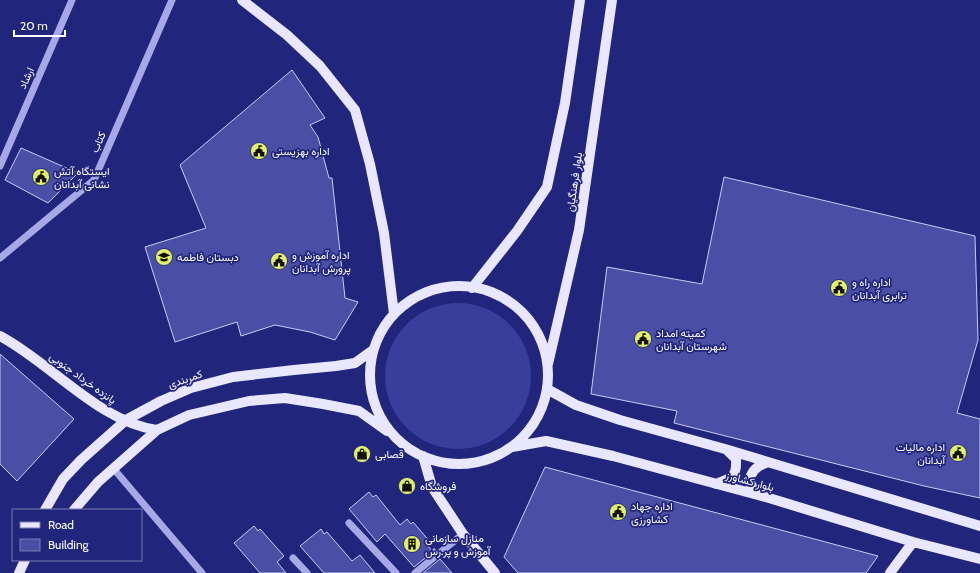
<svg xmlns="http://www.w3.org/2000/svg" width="980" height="573" font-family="Cabin,Vazirmatn,sans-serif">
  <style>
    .green { fill: #393d9c }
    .building { fill: #4b4ea5; stroke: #c9cbf5 }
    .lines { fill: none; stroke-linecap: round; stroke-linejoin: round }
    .minor { stroke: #a6a9e6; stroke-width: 7 }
    .major { stroke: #e8e7fd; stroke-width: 10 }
    .labels { text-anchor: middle; stroke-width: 3.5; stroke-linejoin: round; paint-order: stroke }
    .street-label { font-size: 11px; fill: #fff; stroke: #22257c }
    .poi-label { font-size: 11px; fill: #fff; stroke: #22257c; text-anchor: start }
  </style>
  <rect width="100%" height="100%" fill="#22257c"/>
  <path class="green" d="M385 376a73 73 0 1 1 146 0a73 73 0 1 1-146 0Z"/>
  <path class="building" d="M 292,70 L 325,118 L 310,125 L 318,137 L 329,178 L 332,178 L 345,298 L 358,302 L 335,340 L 310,332 L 275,325 L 241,336 L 237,322 L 175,342 L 145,247 L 206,228 L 180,165 Z
    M 21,148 L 78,173 L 48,203 L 5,180 Z
    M 724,177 L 975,236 L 978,340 L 957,413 L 980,419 L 980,498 L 924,486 L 674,423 L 677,411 L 591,394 L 607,267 L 702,284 Z
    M 0,354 L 74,419 L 17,481 L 0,464 Z
    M 545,467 L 878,556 L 866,573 L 518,573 L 504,557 Z
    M 369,492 L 373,497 L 376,495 L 400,525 L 407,519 L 411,524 L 413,522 L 431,543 L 428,546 L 433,552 L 414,567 L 385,534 L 377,542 L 349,509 Z
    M 254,526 L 258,531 L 260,529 L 284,556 L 277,562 L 286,573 L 260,573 L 234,543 Z
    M 321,529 L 324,534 L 327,532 L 352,561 L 360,555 L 375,573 L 324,573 L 300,546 Z
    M 440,559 L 452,573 L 423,573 Z"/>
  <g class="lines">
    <path class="minor" d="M 0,166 L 72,0
      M 0,258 L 94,180 L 172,0
      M 113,468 L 202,573
      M 349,523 L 396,573
      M 293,558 L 307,573
      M 415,573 L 463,534"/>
    <path class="major" d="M 242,0 L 287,35 L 320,66 L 355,110 L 370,164 L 384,233 L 394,314
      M370 375a89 89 0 1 1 178 0a89 89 0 1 1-178 0Z
      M 472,288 L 517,231 L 547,187 L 565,103 L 580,0
      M 0,336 C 51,363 99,422 157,430
      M 548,364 L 579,230 L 612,0
      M 547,389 L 576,405 L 620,420 L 725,449 L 980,526
      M 512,447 L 546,441 L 613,456 L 769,498 L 913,542 L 980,559
      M 423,456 L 432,487 L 463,534 L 495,573
      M 716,484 C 732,478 737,477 736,459 L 727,450
      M 761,494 L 754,490 L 749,481 C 752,470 757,466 768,462
      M 45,510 L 63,479 L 81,460 L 126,420 L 161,401 L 191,388 L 233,377 L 294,370 L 336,366 L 355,363 L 373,350
      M 74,510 L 98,482 L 157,430 L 189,415 L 249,401 L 285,398 L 323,404 L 359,411 L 387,431
      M 19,573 L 25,560
      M 890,573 L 913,542"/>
  </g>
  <defs>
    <g id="civic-disc" transform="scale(0.9)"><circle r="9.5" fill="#e0f169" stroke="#22257c"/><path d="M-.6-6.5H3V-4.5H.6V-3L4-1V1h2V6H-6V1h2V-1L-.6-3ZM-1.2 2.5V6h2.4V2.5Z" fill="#111"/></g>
    <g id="school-disc" transform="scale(0.9)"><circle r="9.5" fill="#e0f169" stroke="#22257c"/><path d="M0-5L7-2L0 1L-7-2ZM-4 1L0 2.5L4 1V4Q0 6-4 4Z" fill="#111"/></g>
    <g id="shop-disc" transform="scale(0.9)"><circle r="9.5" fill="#e0f169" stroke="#22257c"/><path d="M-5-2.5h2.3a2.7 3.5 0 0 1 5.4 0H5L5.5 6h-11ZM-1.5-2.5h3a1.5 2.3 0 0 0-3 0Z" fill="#111"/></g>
    <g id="building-disc" transform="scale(0.9)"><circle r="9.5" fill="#e0f169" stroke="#22257c"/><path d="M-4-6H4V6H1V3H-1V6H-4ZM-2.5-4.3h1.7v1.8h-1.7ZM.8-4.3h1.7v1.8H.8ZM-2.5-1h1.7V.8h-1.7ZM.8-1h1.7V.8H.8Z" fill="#111"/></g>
  </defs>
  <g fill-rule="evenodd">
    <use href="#civic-disc" x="259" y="151"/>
    <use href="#civic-disc" x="41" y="177"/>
    <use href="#school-disc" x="164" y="257"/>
    <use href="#civic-disc" x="279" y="261"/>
    <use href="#civic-disc" x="839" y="288"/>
    <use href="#civic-disc" x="643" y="339"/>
    <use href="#civic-disc" x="958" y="453"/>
    <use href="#shop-disc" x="362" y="454"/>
    <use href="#shop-disc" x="407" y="486"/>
    <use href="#civic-disc" x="618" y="512"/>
    <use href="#building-disc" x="412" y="544"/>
  </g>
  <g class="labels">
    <g class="street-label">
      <text transform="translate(26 78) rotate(-66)" y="4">ارشاد</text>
      <text transform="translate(98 142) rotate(-66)" y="4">کتاب</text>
      <text transform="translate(574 182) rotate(-82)" y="4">بلوار فرهنگیان</text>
      <text transform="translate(83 378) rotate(36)" y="4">پانزده خرداد جنوبی</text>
      <text transform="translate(185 379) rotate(-19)" y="4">کمربندی</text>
      <text transform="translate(750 481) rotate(15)" y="4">بلوار کشاورز</text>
    </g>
    <g class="poi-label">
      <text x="272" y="155">اداره بهزیستی</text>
      <text x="54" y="175">ایستگاه آتش<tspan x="54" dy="13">نشانی آبدانان</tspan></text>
      <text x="292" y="259">اداره آموزش و<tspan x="292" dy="13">پرورش آبدانان</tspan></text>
      <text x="177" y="261">دبستان فاطمه</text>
      <text x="852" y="286">اداره راه و<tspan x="852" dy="13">ترابری آبدانان</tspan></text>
      <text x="656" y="337">کمیته امداد<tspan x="656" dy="13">شهرستان آبدانان</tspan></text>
      <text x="945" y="451" text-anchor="end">اداره مالیات<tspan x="945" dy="13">آبدانان</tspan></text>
      <text x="375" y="458">قصابی</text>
      <text x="420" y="490">فروشگاه</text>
      <text x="631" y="510">اداره جهاد<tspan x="631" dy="13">کشاورزی</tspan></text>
      <text x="425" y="542">منازل سازمانی<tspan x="425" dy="13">آموزش و پر.رش</tspan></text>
    </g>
  </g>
  <rect x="12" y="509" width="130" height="52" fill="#22257c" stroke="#7a7cb0"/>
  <rect x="20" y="522" width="20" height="6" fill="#e8e7fd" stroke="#7a7cb0"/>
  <text x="48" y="529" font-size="12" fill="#ffffff">Road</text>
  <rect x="20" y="539" width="20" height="12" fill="#4b4ea5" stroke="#7a7cb0"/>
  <text x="48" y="549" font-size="12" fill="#ffffff">Building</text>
  <path d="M14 30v6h51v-6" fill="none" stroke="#ffffff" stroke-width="2"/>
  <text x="20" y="30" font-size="12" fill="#ffffff" stroke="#22257c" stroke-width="3" paint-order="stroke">20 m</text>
</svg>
